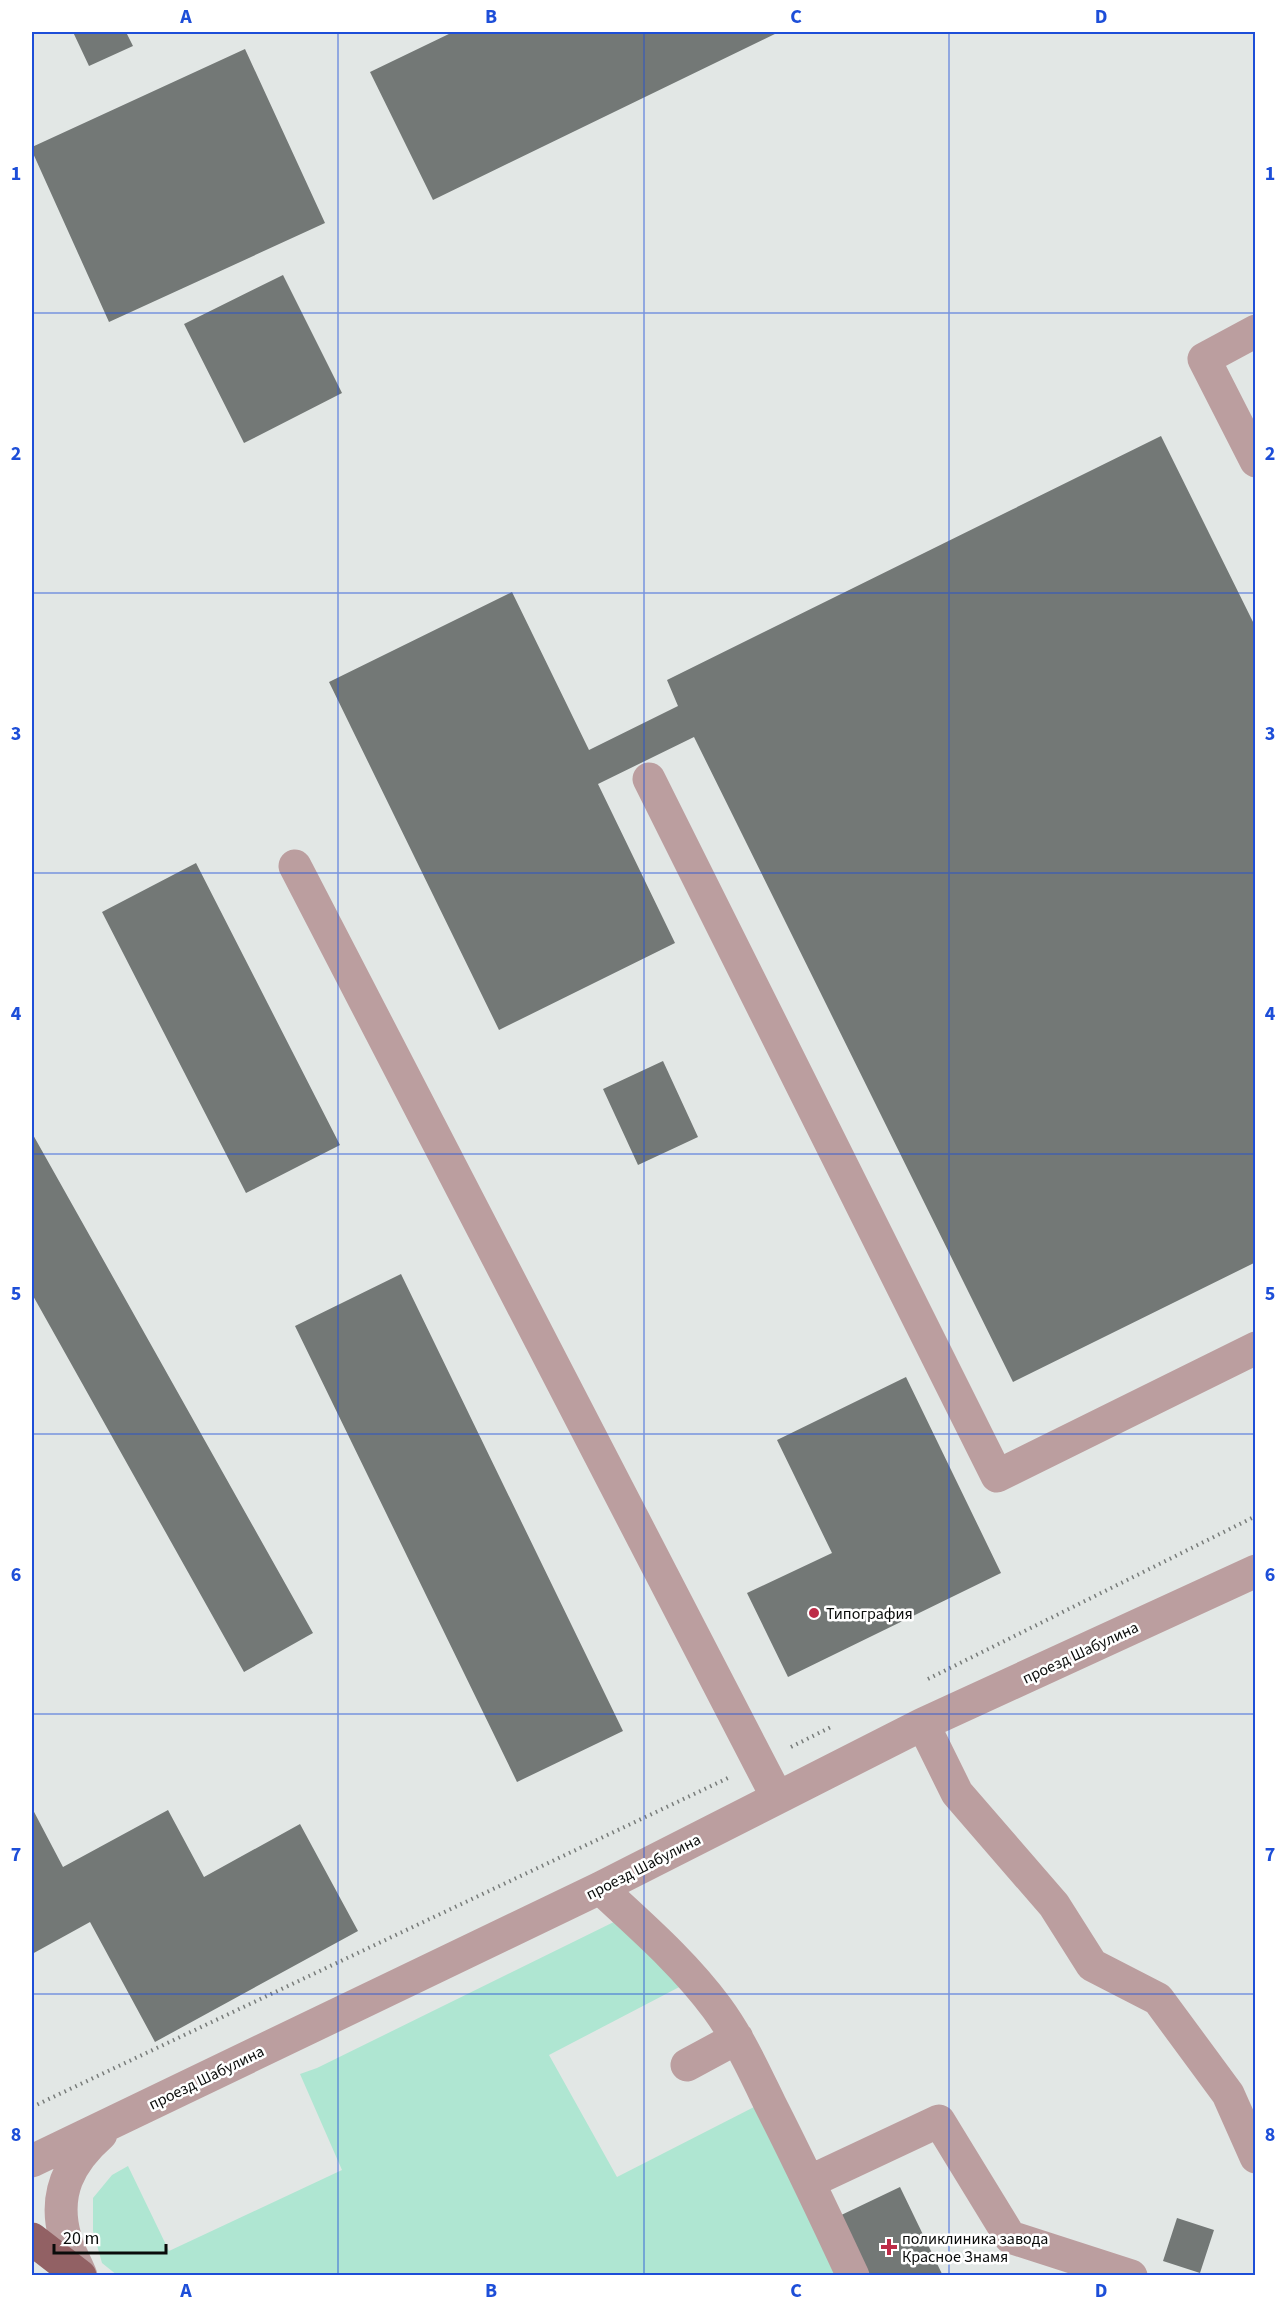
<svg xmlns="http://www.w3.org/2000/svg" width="1287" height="2307" font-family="'Source Sans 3',sans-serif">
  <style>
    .green { fill: #afe6d2 }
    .building { fill: #737876 }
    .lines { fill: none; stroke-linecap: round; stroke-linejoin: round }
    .path { stroke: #787c7a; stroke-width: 4; stroke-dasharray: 1.5 4.5; stroke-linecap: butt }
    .minor { stroke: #bb9e9f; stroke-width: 33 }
    .major { stroke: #926164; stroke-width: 33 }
    .grid { fill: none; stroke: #1d4ed8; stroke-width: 1.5; stroke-opacity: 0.55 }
    .poi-dot { fill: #bd2c48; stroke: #fff; stroke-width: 2 }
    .labels { text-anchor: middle; stroke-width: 5; stroke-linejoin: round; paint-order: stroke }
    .poi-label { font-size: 16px; fill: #0a0c0b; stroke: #fff; text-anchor: start }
    .street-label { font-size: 16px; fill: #0a0c0b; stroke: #fff }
    .neatline { fill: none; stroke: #1d4ed8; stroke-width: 2 }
    .grid-label { font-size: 20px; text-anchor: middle; font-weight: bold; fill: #1d4ed8 }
  </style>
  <rect width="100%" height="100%" fill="#e2e7e5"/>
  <path class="green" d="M 626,1916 L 687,1983 L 549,2055 L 617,2177 L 756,2106 L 840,2275 L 117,2275 L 102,2263 L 93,2231 L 93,2198 L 112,2175 L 128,2166 L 169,2251 L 342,2170 L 300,2074 L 317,2068 Z"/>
  <path class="building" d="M 73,32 L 126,32 L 133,46 L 89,66 Z
    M 453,32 L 779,32 L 433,200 L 370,72 Z
    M 245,49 L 325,223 L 109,322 L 32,151 L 32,147 Z
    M 283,275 L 342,393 L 244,443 L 184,324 Z
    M 1161,436 L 1256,628 L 1256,1262 L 1013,1382 L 694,737 L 598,784 L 675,943 L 499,1030 L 329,682 L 512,592 L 589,750 L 678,706 L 667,680 Z
    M 196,863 L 340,1145 L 246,1193 L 102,912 Z
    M 663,1061 L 698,1137 L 638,1165 L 603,1089 Z
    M 32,1133 L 313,1633 L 244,1672 L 32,1294 Z
    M 401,1274 L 623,1731 L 517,1782 L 295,1326 Z
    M 906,1377 L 1001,1573 L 788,1677 L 747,1593 L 832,1553 L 777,1440 Z
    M 32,1808 L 63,1867 L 168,1810 L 204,1877 L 300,1824 L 358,1931 L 155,2042 L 90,1922 L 32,1954 Z
    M 900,2187 L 943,2276 L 862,2276 L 835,2218 Z
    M 1177,2218 L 1214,2230 L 1200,2273 L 1163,2261 Z"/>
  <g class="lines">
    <path class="path" d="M 928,1679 L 1256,1516
      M 791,1747 L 833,1726
      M 32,2107 L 728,1778"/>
    <path class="minor" d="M 1256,331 L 1204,359 L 1256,461
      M 649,779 L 997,1476 L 1256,1348
      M 295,866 L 777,1797
      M 923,1724 L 957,1793 L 1054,1905 L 1092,1965 L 1158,1999 L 1228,2094 L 1256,2157
      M 600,1888 C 641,1926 684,1963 717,2008 C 739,2038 754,2071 770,2104 C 799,2161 826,2218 853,2276
      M 687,2065 L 737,2038
      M 32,2161 L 600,1888 L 923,1724 L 1256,1571
      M 809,2182 L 939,2121 L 1010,2237 L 1131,2276
      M 81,2276 C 76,2263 68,2250 65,2237 C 53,2194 69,2162 101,2134"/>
    <path class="major" d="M 32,2239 L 80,2276"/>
  </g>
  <path class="grid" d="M 338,32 L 338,2276M 644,32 L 644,2276M 949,32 L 949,2276M 32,313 L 1256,313M 32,593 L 1256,593M 32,873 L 1256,873M 32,1154 L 1256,1154M 32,1434 L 1256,1434M 32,1714 L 1256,1714M 32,1994 L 1256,1994"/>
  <g class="poi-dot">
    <circle cx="814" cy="1613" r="6"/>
    <path d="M886 2238h6v6h6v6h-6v6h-6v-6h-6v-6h6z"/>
  </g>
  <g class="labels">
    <g class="poi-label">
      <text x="826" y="1619">Типография</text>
      <text x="902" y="2244">поликлиника завода<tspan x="902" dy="18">Красное Знамя</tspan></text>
    </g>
    <g class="street-label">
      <text transform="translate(1080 1652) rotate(-25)" y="6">проезд Шабулина</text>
      <text transform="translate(643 1866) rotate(-27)" y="6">проезд Шабулина</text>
      <text transform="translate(206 2077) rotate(-26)" y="6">проезд Шабулина</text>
    </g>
  </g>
  <rect width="1287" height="2307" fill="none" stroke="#ffffff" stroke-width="66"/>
  <path d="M54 2244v9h112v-9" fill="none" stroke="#0a0c0b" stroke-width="3"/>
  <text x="63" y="2244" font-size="18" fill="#0a0c0b" stroke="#ffffff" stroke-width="4.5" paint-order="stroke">20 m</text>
  <rect x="33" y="33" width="1221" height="2241" class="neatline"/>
  <g class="grid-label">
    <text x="186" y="23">A</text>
    <text x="491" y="23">B</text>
    <text x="796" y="23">C</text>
    <text x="1101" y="23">D</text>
    <text x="16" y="180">1</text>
    <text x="1270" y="180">1</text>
    <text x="16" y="460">2</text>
    <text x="1270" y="460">2</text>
    <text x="16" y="740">3</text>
    <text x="1270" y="740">3</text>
    <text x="16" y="1020">4</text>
    <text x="1270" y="1020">4</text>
    <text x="16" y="1300">5</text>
    <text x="1270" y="1300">5</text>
    <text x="16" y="1581">6</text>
    <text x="1270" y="1581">6</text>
    <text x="16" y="1861">7</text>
    <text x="1270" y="1861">7</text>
    <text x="16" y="2141">8</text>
    <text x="1270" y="2141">8</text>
    <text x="186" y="2297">A</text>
    <text x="491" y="2297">B</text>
    <text x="796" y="2297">C</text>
    <text x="1101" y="2297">D</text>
  </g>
</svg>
